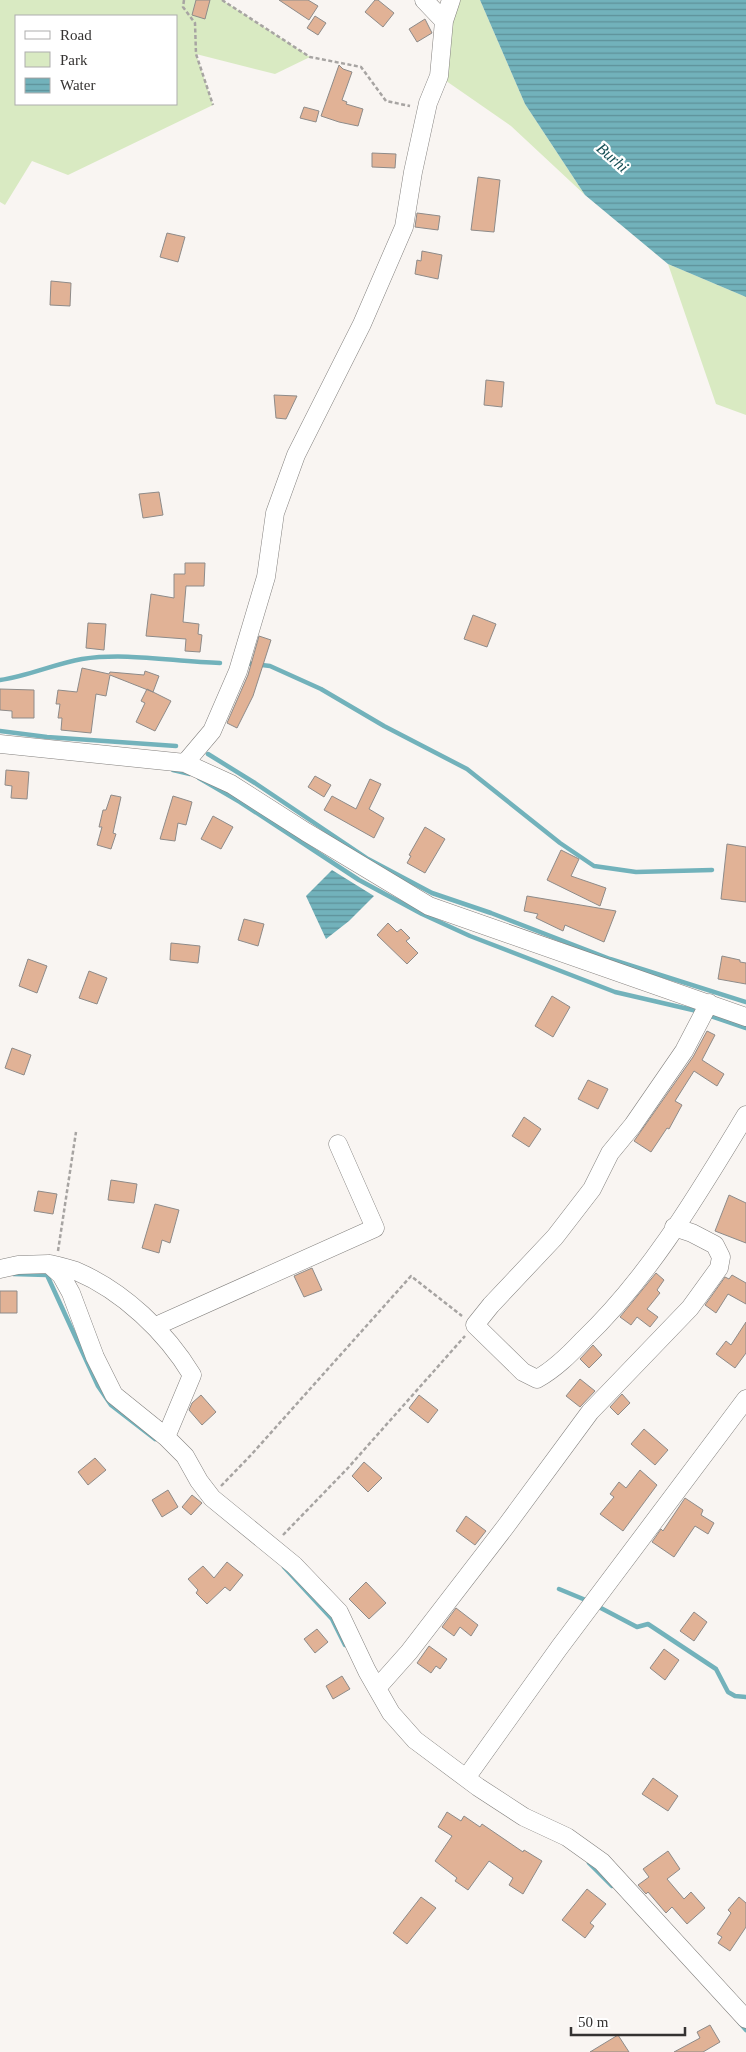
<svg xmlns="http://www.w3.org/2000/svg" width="746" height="2052" font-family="'Times New Roman',serif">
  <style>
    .green { fill: #d9eac2; fill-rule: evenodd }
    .water { fill: url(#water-rules) }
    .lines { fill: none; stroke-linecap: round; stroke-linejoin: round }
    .stream { stroke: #72b2bb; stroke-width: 4.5 }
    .building { fill: #e1b296; stroke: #8e8b89 }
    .minor-casing { stroke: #83807e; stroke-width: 19 }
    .path { stroke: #a7a4a2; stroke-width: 2.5; stroke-dasharray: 4 2.5; stroke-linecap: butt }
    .minor { stroke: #fff; stroke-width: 18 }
    .labels { text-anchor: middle; stroke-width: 4.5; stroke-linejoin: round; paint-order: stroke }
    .water-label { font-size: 16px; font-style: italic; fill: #144e54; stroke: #fff }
  </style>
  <defs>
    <pattern id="water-rules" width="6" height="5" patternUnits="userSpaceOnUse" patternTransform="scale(1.25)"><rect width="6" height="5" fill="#72b2bb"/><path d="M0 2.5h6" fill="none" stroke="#5e9199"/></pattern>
  </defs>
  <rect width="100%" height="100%" fill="#f9f5f2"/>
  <path class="green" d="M 0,0 L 222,0 L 310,57 L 275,74 L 196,54 L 213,105 L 68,175 L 32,161 L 5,205 L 0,202 ZM 16,16 L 176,16 L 176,104 L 16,104 Z
    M 451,0 L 480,0 L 525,104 L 585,195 L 511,126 L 439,76 Z
    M 668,264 L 746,297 L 746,415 L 716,404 Z"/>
  <path class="water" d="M 480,0 L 746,0 L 746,297 L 668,264 L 585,195 L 525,104 Z
    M 332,870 L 374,896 L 349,921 L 326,939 L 306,896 Z"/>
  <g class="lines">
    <path class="stream" d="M 245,663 L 270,666 L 321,689 L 384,726 L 467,769 L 560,843 L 594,866 L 636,872 L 712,870
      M 0,680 C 28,676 54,664 82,659 C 128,652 175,662 220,663
      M 0,731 L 47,737 L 176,746
      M 208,754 L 255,783 L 368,859 L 432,893 L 491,913 L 610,959 L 746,1002
      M 173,770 L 190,774
      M 199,778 L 240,802 L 359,880 L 422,914 L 470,936 L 615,992 L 697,1011
      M 711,1016 L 746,1028
      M 13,1274 L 47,1275 L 98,1386 L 111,1405 L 155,1439
      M 284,1567 L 332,1619 L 345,1645
      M 559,1589 L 588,1601
      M 597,1606 L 637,1627 L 648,1624 L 716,1669 L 728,1692 L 735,1696 L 746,1697
      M 589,1863 L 612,1886
      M 740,2023 L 746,2030"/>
  </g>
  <path class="building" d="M 196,0 L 210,0 L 205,19 L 192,15 Z
    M 279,0 L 308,0 L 318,6 L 309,20 Z
    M 375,0 L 378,0 L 394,13 L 383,27 L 365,12 Z
    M 315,16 L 326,23 L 318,35 L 307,28 Z
    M 425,19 L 432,33 L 417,42 L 409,29 Z
    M 339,65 L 343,69 L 352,72 L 342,100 L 347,102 L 346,104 L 363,109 L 358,126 L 339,122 L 321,116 Z
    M 304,107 L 319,111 L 316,122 L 300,118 Z
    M 372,153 L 396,154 L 395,168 L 372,167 Z
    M 478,177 L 500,180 L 494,232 L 471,230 Z
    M 417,213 L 440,216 L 438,230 L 415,227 Z
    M 167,233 L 185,237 L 178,262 L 160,257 Z
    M 422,251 L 442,255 L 438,279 L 415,274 L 417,260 L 421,261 Z
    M 51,281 L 71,283 L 70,306 L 50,305 Z
    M 486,380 L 504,382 L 502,407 L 484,405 Z
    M 274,395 L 297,396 L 286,419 L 276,418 Z
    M 159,492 L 163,515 L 143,518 L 139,494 Z
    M 185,563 L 205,563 L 204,586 L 186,586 L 183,622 L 199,624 L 198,634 L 202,635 L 200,652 L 185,651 L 186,639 L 146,636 L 151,594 L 174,598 L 174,574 L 185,574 Z
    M 473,615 L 496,624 L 487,647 L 464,639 Z
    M 88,623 L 106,624 L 104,650 L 86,648 Z
    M 259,636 L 271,640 L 253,696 L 237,728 L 227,723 L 248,675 Z
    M 82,668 L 109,674 L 110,672 L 144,675 L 145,671 L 159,676 L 153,692 L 110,675 L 106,696 L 96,694 L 91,733 L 61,730 L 62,718 L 58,718 L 60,704 L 56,704 L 58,690 L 77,692 Z
    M 0,689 L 34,690 L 34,718 L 12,718 L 12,711 L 0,710 Z
    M 147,689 L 171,701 L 155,731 L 136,722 L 145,703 L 141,701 Z
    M 6,770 L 29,772 L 27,799 L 11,798 L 12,786 L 5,785 Z
    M 315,776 L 331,785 L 324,797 L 308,787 Z
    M 370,779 L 381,784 L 369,809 L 384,818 L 374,838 L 324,810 L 332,796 L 356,809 Z
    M 111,795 L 121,797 L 113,833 L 116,834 L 111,849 L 97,845 L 102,827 L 99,827 L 103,810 L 106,810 Z
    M 173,796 L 192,802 L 186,825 L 178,823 L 175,841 L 160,839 Z
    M 213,816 L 233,827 L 221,849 L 201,839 Z
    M 425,827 L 445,839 L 425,873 L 407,863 L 411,856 L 409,855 Z
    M 727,844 L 746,847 L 746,902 L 721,899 Z
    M 561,850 L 579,859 L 571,876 L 606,888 L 600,906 L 547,880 Z
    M 527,896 L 616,911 L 604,942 L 565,925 L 563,931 L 536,918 L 538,914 L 524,911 Z
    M 244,919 L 264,924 L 258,946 L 238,940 Z
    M 388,923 L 397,932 L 401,929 L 410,938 L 406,941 L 418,953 L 407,964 L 377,935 Z
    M 171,943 L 200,946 L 198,963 L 170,960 Z
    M 722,956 L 740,960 L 740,962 L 746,963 L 746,984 L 718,979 Z
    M 28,959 L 47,966 L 37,993 L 19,986 Z
    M 89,971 L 107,978 L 97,1004 L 79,998 Z
    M 552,996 L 570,1007 L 553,1037 L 535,1026 Z
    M 707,1031 L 715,1035 L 702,1060 L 724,1074 L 717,1086 L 694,1071 L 675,1101 L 682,1105 L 669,1129 L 667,1128 L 651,1152 L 634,1141 L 693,1057 Z
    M 12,1048 L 31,1055 L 24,1075 L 5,1068 Z
    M 588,1080 L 608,1089 L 598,1109 L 578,1099 Z
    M 524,1117 L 541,1129 L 529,1147 L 512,1136 Z
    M 111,1180 L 137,1184 L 134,1203 L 108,1200 Z
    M 38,1191 L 57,1194 L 53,1214 L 34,1211 Z
    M 729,1195 L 746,1203 L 746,1243 L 715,1231 Z
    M 155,1204 L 179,1210 L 170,1243 L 162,1240 L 159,1253 L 142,1248 Z
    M 312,1268 L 322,1290 L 304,1297 L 294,1276 Z
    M 656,1273 L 664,1280 L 657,1290 L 660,1293 L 647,1309 L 658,1317 L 650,1327 L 637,1317 L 631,1325 L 620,1317 Z
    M 732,1275 L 746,1283 L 746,1304 L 728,1294 L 716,1313 L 705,1305 L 725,1277 L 729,1279 Z
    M 0,1291 L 17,1291 L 17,1313 L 0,1313 Z
    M 746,1322 L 746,1353 L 735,1368 L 716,1354 L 726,1341 L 731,1345 Z
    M 593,1345 L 602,1355 L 589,1368 L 580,1359 Z
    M 580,1379 L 595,1391 L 580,1407 L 566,1396 Z
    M 622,1394 L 630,1403 L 618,1415 L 610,1407 Z
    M 201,1395 L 216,1412 L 202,1425 L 189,1410 L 192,1403 Z
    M 419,1395 L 438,1410 L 428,1423 L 409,1408 Z
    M 644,1429 L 668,1450 L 655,1465 L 631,1444 Z
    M 95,1458 L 106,1470 L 88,1485 L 78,1472 Z
    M 364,1462 L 382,1478 L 368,1492 L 352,1476 Z
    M 640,1470 L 657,1485 L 623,1531 L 600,1514 L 614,1497 L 610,1494 L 619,1482 L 626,1488 Z
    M 168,1490 L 178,1507 L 162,1517 L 152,1500 Z
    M 192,1495 L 202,1503 L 191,1515 L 182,1507 Z
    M 685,1498 L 703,1510 L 701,1515 L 714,1523 L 708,1534 L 695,1526 L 674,1557 L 652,1542 L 661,1529 L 663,1531 Z
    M 466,1516 L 486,1531 L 475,1545 L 456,1531 Z
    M 227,1562 L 243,1575 L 230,1591 L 225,1587 L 207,1604 L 196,1593 L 198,1590 L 188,1579 L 203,1566 L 214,1578 Z
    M 366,1582 L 386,1603 L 369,1619 L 349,1599 Z
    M 456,1608 L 478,1625 L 471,1636 L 460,1627 L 454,1636 L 442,1627 Z
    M 694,1612 L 707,1622 L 694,1641 L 680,1631 Z
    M 317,1629 L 328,1642 L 315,1653 L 304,1639 Z
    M 429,1646 L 447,1659 L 440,1669 L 436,1666 L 431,1673 L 417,1663 Z
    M 664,1649 L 679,1660 L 665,1680 L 650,1668 Z
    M 342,1676 L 350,1689 L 333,1699 L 326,1686 Z
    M 653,1778 L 678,1796 L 668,1811 L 642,1794 Z
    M 447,1812 L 461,1821 L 464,1816 L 480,1827 L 482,1824 L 523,1852 L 524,1850 L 542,1861 L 523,1894 L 509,1885 L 513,1878 L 489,1861 L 468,1890 L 455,1881 L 457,1878 L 435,1861 L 452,1836 L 438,1827 Z
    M 668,1851 L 680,1869 L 667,1879 L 684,1899 L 691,1892 L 705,1908 L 687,1924 L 672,1907 L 666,1913 L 648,1892 L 646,1894 L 638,1885 L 649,1877 L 643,1869 Z
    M 587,1889 L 606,1904 L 590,1923 L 594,1926 L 585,1938 L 562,1920 Z
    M 421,1897 L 436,1908 L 407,1944 L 393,1933 Z
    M 739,1897 L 746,1903 L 746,1927 L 730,1951 L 718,1943 L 722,1937 L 717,1934 L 731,1913 L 728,1910 Z
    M 710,2025 L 720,2042 L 703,2052 L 674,2052 L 700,2038 L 697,2032 Z
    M 618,2035 L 629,2052 L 590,2052 Z"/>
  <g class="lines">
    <g class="minor-casing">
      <path id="minor" d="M 424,0 L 444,21
        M 0,744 L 185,763 L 231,784 L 306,832 L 429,906 L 746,1017
        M 185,763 L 212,731 L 238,671 L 266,577 L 275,513 L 296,455 L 362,324 L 404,227 L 413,172 L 428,103 L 439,76 L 444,21 L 451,0
        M 709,1003 L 684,1051 L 633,1125 L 610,1153 L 592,1189 L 555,1237 L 491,1305 L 475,1325 L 523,1372 L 537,1379 C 555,1369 569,1355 583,1340 C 650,1276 698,1194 746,1115
        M 50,1264 C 59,1266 68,1268 76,1271 C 123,1291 166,1332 192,1375 L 166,1437
        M 0,1269 L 18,1265 L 49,1264 L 61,1275 L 71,1293 L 95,1357 L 114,1395 L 166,1437 L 185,1456 L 199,1481 L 212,1498 L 294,1565 L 339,1612 L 367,1671 L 391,1713 L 415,1740 L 478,1787 L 524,1817 L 567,1837 L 602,1862 L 746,2019
        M 156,1326 L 375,1228 L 338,1144
        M 377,1688 L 409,1652 L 506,1526 L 590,1412 L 690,1308 L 719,1268 L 721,1257 L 715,1245 L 692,1233 L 674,1227
        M 466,1778 L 559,1648 L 746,1399"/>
    </g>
    <path class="path" d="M 184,0 L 183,7 L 195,23 L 196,54 L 213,105
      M 222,0 L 310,57 L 361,67 L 386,101 L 410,106
      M 58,1251 L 76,1132
      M 221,1486 L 251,1455 L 411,1276 L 462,1316
      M 283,1535 L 347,1469 L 465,1336"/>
    <use href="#minor" class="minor"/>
  </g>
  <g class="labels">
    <g class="water-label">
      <text transform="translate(613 157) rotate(41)" y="6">Burhi</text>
    </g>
  </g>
  <rect x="15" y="15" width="162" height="90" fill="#ffffff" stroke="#aeadad"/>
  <rect x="25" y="31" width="25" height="8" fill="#ffffff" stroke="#aeadad"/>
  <text x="60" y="40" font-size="15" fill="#343231">Road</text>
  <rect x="25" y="52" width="25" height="15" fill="#d9eac2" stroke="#aeadad"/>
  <text x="60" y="65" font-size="15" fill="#343231">Park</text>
  <rect x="25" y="78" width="25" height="15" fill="url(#water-rules)" stroke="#aeadad"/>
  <text x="60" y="90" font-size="15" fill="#343231">Water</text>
  <path d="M571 2027v8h114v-8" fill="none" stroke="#343231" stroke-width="2.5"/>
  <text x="578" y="2027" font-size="15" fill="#343231" stroke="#ffffff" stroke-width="4" paint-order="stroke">50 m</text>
</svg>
